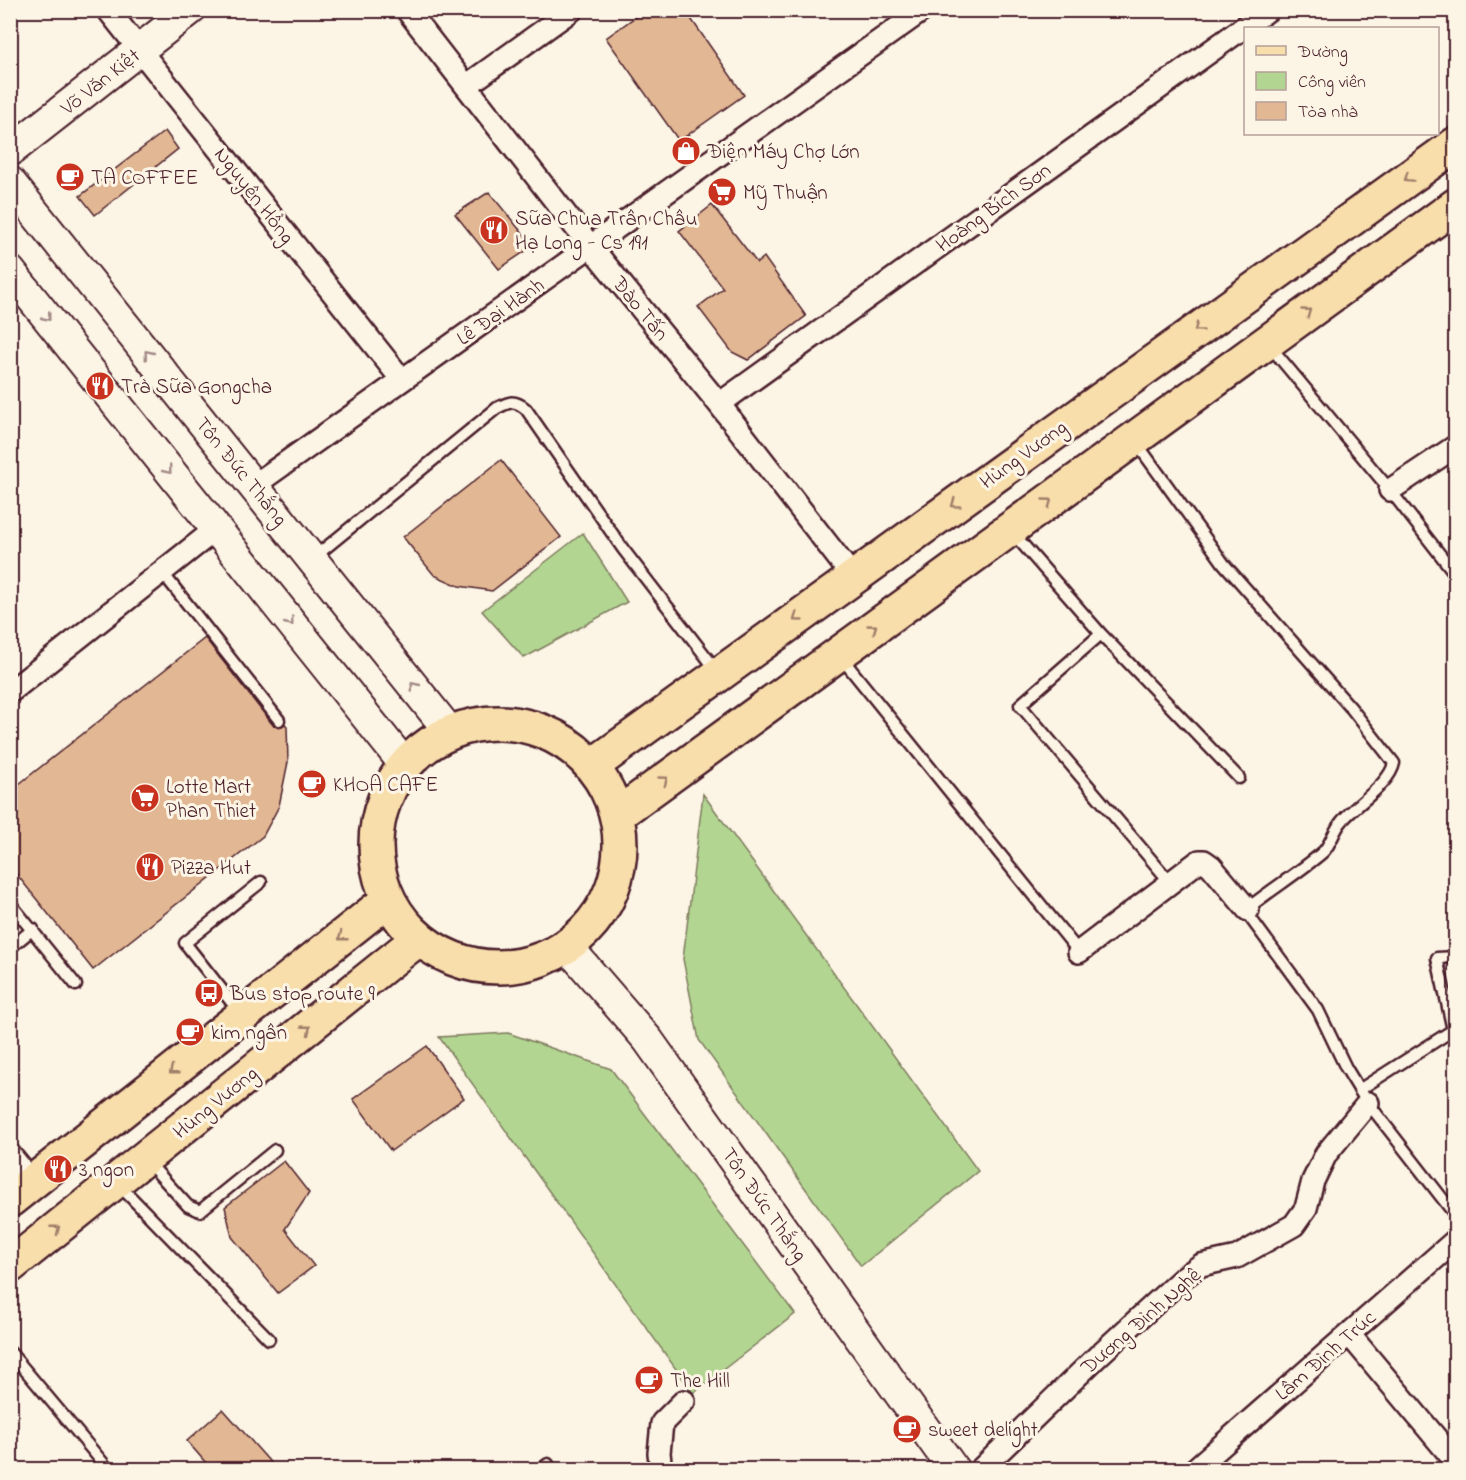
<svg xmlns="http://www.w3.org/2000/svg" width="1466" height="1480" font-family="'Indie Flower',sans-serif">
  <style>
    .green { fill: #b2d691; stroke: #7e7a5e; stroke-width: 1.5 }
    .building { fill: #e2b793; stroke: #4a1f2b; stroke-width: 1.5 }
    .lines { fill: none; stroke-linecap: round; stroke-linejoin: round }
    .lane-casing { stroke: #4a1f2b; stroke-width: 15 }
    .street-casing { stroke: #4a1f2b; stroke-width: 26 }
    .secondary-casing { stroke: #4a1f2b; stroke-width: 34 }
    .primary-casing { stroke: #4a1f2b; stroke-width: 38 }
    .lane { stroke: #fcf5e5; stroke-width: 10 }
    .street { stroke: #fcf5e5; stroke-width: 21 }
    .secondary { stroke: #fcf5e5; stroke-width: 30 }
    .primary { stroke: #f8deab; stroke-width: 33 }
    .oneway { stroke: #a17e6b }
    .oneway2 { stroke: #a38a88 }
    .labels { text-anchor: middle; stroke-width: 6; stroke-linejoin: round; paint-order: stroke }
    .street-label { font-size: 21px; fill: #4a1f2b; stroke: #fcf5e5 }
    .poi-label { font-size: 21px; fill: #4a1f2b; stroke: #fcf5e5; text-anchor: start }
  </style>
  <rect width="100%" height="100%" fill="#fcf5e5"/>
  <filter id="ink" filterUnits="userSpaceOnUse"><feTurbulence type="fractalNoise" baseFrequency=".0167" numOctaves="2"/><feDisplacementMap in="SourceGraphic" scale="12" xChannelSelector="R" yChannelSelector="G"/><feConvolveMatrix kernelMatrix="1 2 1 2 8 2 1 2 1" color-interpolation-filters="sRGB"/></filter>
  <g filter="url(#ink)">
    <path class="green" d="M 583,533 L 627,602 L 524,658 L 482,611 Z
      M 703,794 L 978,1171 L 861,1266 L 699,1040 L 683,959 Z
      M 508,1033 L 611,1069 L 795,1314 L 693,1393 L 439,1037 Z"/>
    <path class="building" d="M 645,10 L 685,10 L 744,95 L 679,141 L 606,38 Z
      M 165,131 L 178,149 L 95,215 L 80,196 Z
      M 489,192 L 533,246 L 499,269 L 455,214 Z
      M 712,205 L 757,263 L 764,257 L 806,316 L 748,360 L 732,352 L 698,307 L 723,288 L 679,231 Z
      M 501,460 L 561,537 L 492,591 L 459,586 L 434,575 L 403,537 Z
      M 205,638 L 273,725 L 279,727 L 285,724 L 287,726 L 288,762 L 279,806 L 263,836 L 93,970 L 10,866 L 10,791 Z
      M 427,1046 L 464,1098 L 391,1151 L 353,1099 Z
      M 284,1161 L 309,1193 L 285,1229 L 314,1266 L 278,1293 L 232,1237 L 225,1207 Z
      M 223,1409 L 277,1470 L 212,1470 L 187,1441 Z"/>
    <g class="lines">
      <g class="lane-casing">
        <path id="lane" d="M 1269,345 L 1390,490 L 1456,575
          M 1135,441 L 1224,564 L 1351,708 L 1394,763 C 1390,784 1356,804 1342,821 C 1334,830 1331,844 1323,852 C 1301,871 1275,887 1252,905 L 1248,910 L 1249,916 L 1318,1010 L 1346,1068 L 1365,1099 L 1456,1216
          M 1012,532 L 1101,634 L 1020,705 L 1170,882
          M 312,559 L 497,408 C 509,402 514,399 526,409 L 623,549 L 717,671
          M 162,572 L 279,720
          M 1101,634 L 1239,778
          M 840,656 L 1079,952
          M 10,903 L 76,985
          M 10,948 L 33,929
          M 240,1013 L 185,943 L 261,882
          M 1359,1090 L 1453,1030 L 1437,958 L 1456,957
          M 147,1161 L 188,1206 L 200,1211 L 275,1150
          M 118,1184 L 269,1339
          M 10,1352 L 109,1470
          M 540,1470 L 548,1464"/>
      </g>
      <g class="street-casing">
        <path id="street" d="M 108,10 L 402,380
          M 407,10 L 591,247 L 719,404 L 853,577
          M 466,86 L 572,10
          M 719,404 L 1268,10
          M 253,486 L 923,10
          M 1390,490 L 1456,446
          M 10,692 L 216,529
          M 1079,952 L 1199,861 L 1204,861 L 1211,866 L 1248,910
          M 10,1155 L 32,1182
          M 1349,1334 L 1456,1462
          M 661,1470 L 659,1453 L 662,1423 L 684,1401
          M 980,1470 L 1099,1355 L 1184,1277 L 1201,1265 L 1237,1257 L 1294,1225 L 1306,1208 L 1313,1181 L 1326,1154 L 1368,1103
          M 1194,1470 L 1456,1240"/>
      </g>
      <g class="secondary-casing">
        <path id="secondary" d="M 10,151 L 190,10
          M 10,182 L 450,732
          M 10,271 L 405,765
          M 567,946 L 648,1040 L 954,1470"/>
      </g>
      <g class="primary-casing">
        <path id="primary" d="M376 845a122 122 0 1 1 244 0a122 122 0 1 1-244 0Z
          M 592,766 L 1456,144
          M 617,815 L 1456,205
          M 10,1200 L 388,900
          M 10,1266 L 418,939"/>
      </g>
      <use href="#lane" class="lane"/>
      <use href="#street" class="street"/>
      <use href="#secondary" class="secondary"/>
      <use href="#primary" class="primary"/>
    </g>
    <defs><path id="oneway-chevron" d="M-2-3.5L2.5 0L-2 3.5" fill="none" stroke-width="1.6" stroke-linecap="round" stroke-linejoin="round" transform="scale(1.5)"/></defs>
    <g class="oneway">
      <use href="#oneway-chevron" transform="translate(1408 178) rotate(145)"/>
      <use href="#oneway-chevron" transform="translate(1307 312) rotate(-36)"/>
      <use href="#oneway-chevron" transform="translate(1198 328) rotate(144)"/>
      <use href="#oneway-chevron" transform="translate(1048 502) rotate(-36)"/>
      <use href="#oneway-chevron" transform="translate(955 504) rotate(144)"/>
      <use href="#oneway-chevron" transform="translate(797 618) rotate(144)"/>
      <use href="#oneway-chevron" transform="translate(873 628) rotate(-36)"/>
      <use href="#oneway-chevron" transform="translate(664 780) rotate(-36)"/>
      <use href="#oneway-chevron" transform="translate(342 937) rotate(142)"/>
      <use href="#oneway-chevron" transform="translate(307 1029) rotate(-39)"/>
      <use href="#oneway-chevron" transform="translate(173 1071) rotate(142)"/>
      <use href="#oneway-chevron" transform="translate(56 1229) rotate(-39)"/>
    </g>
    <g class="oneway2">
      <use href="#oneway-chevron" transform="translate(47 317) rotate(51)"/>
      <use href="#oneway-chevron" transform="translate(148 354) rotate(-129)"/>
      <use href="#oneway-chevron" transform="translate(168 470) rotate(51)"/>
      <use href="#oneway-chevron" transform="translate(290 622) rotate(51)"/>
      <use href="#oneway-chevron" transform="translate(414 686) rotate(-129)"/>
    </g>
  </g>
  <defs>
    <g id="shop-disc" transform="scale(1.5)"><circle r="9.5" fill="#c8321e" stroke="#fcf5e5"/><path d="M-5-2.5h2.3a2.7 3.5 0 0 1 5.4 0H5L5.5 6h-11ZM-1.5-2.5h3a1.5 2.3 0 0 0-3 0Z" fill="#fff"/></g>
    <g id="cafe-disc" transform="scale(1.5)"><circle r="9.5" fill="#c8321e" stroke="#fcf5e5"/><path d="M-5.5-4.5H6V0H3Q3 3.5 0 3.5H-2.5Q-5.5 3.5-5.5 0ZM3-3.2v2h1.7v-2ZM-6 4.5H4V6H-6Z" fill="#fff"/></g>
    <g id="supermarket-disc" transform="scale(1.5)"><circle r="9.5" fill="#c8321e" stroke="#fcf5e5"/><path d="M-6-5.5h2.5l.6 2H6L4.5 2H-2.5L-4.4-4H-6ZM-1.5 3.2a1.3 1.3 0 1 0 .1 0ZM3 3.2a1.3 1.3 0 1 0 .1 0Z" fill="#fff"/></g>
    <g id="restaurant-disc" transform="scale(1.5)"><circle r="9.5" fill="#c8321e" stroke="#fcf5e5"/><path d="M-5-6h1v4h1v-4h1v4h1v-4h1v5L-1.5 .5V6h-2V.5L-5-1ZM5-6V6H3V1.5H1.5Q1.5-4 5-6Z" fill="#fff"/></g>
    <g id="bus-disc" transform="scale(1.5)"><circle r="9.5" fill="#c8321e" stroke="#fcf5e5"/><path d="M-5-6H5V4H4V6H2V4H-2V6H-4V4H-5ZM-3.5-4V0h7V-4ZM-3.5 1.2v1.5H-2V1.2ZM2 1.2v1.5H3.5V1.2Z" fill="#fff"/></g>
  </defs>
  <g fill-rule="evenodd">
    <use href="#shop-disc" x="686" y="151"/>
    <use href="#cafe-disc" x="70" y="177"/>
    <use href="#supermarket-disc" x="722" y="192"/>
    <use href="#restaurant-disc" x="494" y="230"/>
    <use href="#restaurant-disc" x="100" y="386"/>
    <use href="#cafe-disc" x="312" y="784"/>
    <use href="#supermarket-disc" x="145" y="798"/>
    <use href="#restaurant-disc" x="150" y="867"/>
    <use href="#bus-disc" x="209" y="993"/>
    <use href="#cafe-disc" x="190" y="1032"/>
    <use href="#restaurant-disc" x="58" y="1169"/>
    <use href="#cafe-disc" x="649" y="1380"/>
    <use href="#cafe-disc" x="907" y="1429"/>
  </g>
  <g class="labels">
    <g class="street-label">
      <text transform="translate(100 81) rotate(-38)" y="7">Võ Văn Kiệt</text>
      <text transform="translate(255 195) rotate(52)" y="7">Nguyên Hồng</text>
      <text transform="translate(993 207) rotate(-36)" y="7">Hoàng Bích Sơn</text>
      <text transform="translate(641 308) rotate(51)" y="7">Đào Tấn</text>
      <text transform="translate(500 311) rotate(-35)" y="7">Lê Đại Hành</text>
      <text transform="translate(1023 454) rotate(-36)" y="7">Hùng Vương</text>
      <text transform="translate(242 471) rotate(51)" y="7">Tôn Đức Thắng</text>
      <text transform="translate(215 1102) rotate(-39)" y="7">Hùng Vương</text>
      <text transform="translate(765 1204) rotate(55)" y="7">Tôn Đức Thắng</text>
      <text transform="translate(1141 1320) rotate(-41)" y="7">Dương Đình Nghệ</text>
      <text transform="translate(1325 1355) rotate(-41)" y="7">Lâm Đình Trúc</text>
    </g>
    <g class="poi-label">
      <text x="707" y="158">Điện Máy Chợ Lớn</text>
      <text x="91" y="184">TA COFFEE</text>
      <text x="743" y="199">Mỹ Thuận</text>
      <text x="515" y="225">Sữa Chua Trân Châu<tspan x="515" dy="24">Hạ Long - Cs 191</tspan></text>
      <text x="121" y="393">Trà Sữa Gongcha</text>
      <text x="333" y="791">KHOA CAFE</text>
      <text x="166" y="793">Lotte Mart<tspan x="166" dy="24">Phan Thiet</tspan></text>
      <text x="171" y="874">Pizza Hut</text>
      <text x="230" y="1000">Bus stop route 9</text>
      <text x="211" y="1039">kim ngân</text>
      <text x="79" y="1176">3 ngon</text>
      <text x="670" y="1387">The Hill</text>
      <text x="928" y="1436">sweet delight</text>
    </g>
  </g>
  <rect width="1466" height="1480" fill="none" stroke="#fcf5e5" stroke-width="36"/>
  <rect x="18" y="18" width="1430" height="1444" fill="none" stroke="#4a1f2b" stroke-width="2" filter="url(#ink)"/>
  <rect x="1244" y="27" width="195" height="108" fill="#fcf5e5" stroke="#b59f9b" stroke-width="1.5"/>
  <rect x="1256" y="46" width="30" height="9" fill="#f8deab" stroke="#b59f9b" stroke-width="1.5"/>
  <text x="1298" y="57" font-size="18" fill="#4a1f2b">Đường</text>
  <rect x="1256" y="72" width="30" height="18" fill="#b2d691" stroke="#b59f9b" stroke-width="1.5"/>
  <text x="1298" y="87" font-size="18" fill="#4a1f2b">Công viên</text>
  <rect x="1256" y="102" width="30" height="18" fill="#e2b793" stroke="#b59f9b" stroke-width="1.5"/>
  <text x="1298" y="117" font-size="18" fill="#4a1f2b">Tòa nhà</text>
</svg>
